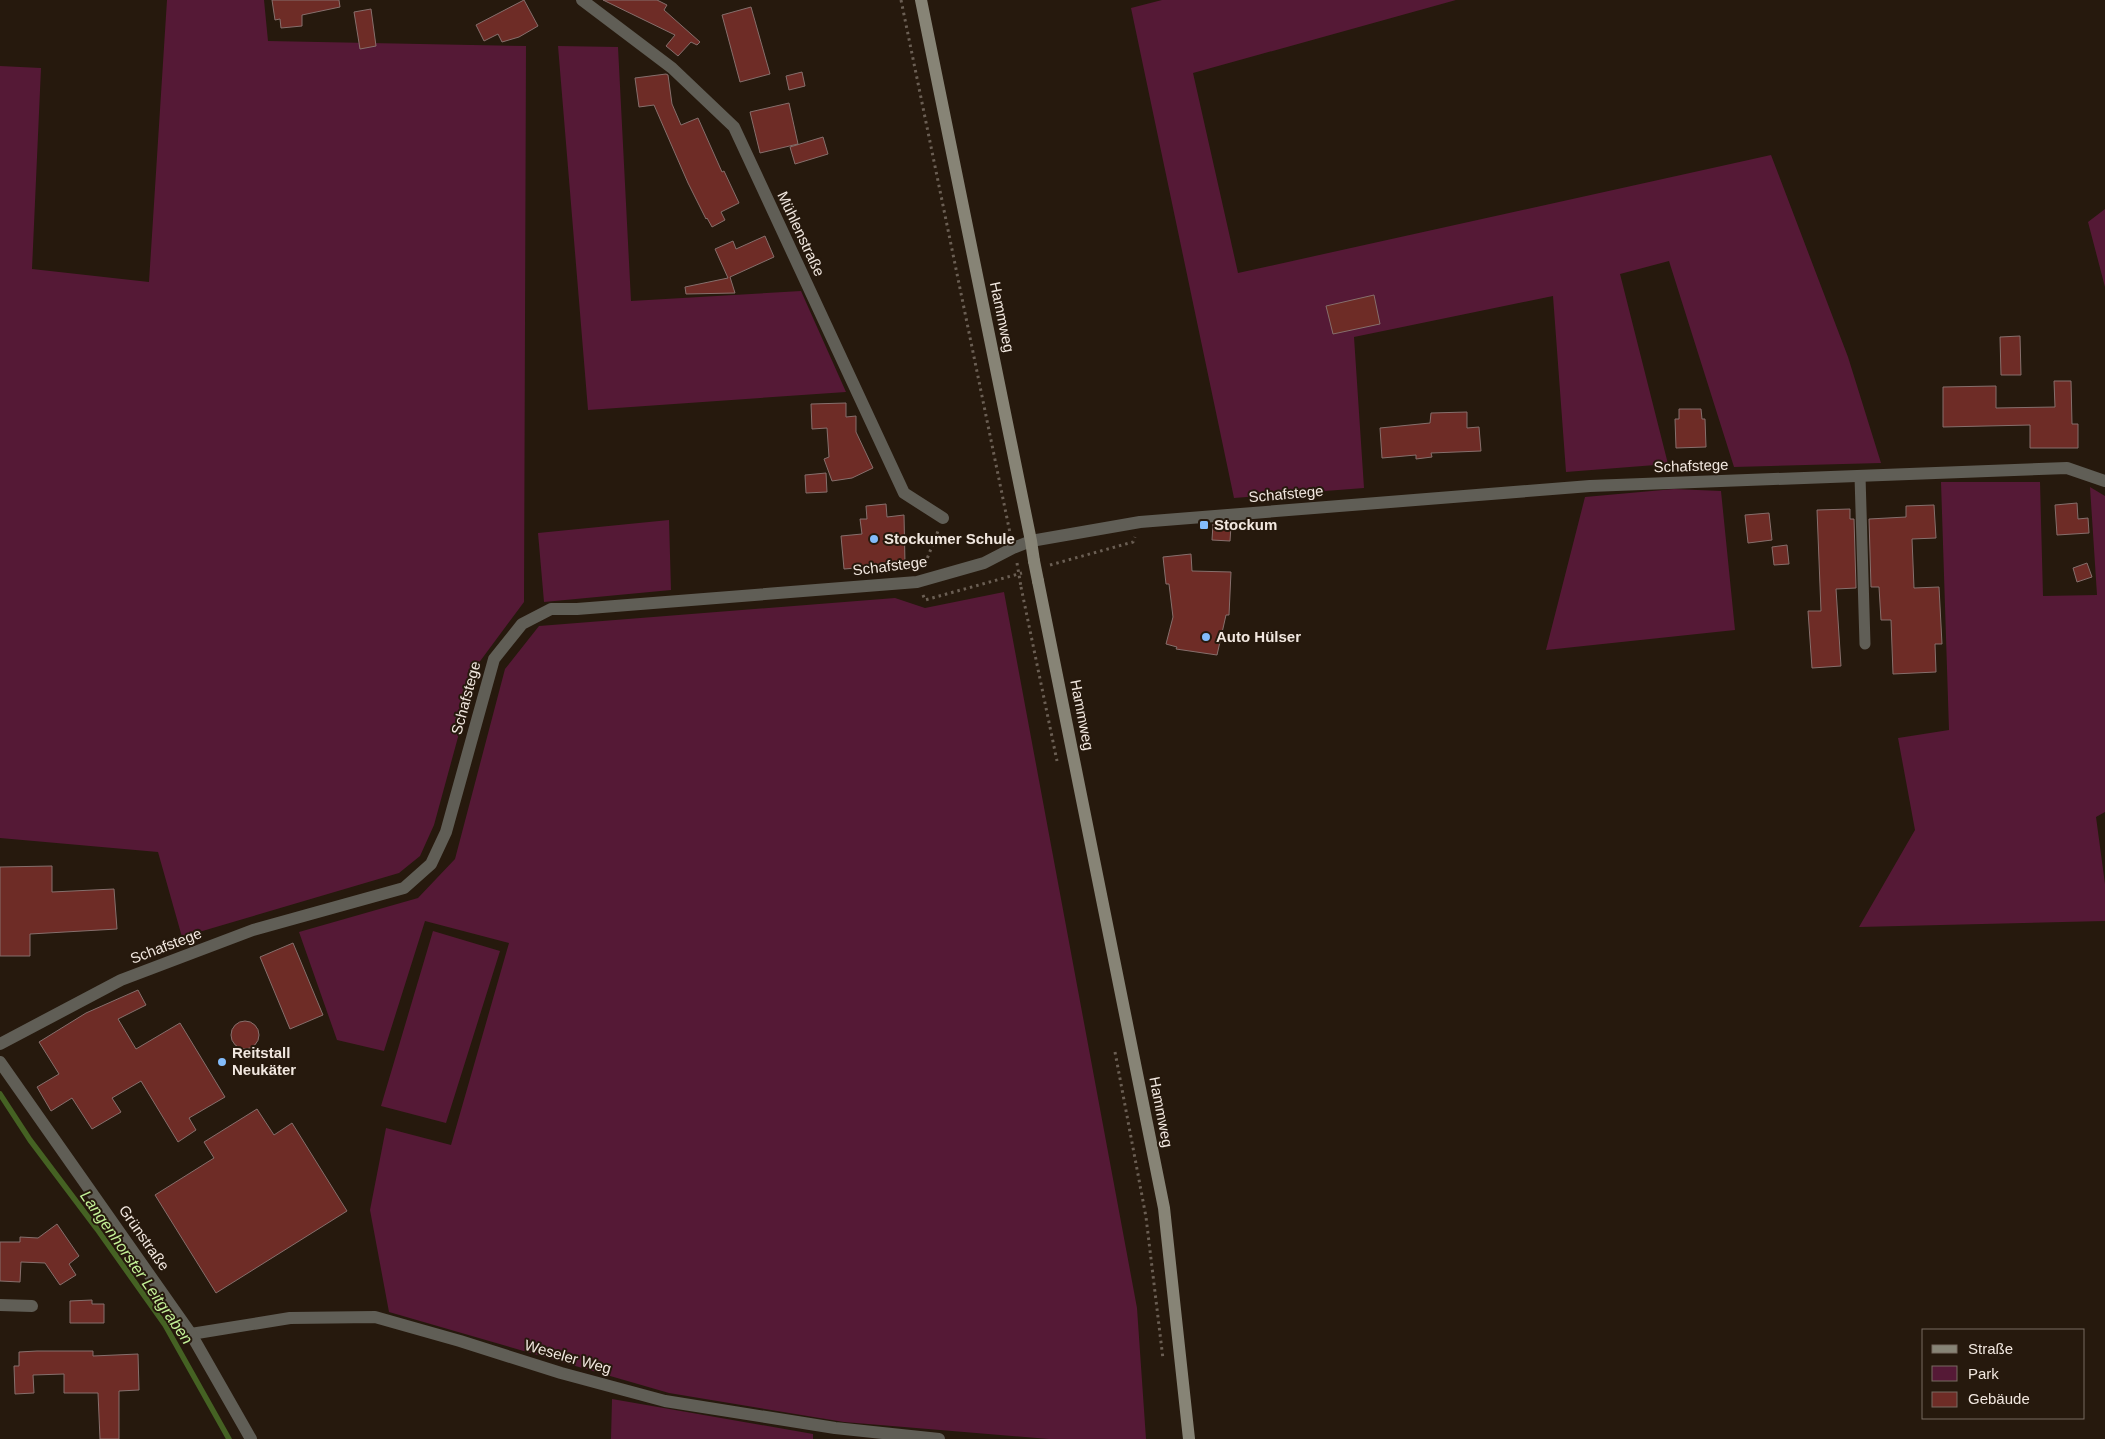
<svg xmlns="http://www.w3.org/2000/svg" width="2105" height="1439" font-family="Arial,sans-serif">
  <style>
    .green { fill: #551936 }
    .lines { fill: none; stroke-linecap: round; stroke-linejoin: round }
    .stream { stroke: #456223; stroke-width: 5.5 }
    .building { fill: #6e2c26; stroke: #866f6c }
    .path { stroke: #6b5f54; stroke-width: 3; stroke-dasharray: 2.5 4; stroke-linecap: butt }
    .service { stroke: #605e56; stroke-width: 11 }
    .minor { stroke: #605e56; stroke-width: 12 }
    .tertiary { stroke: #605e56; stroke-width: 12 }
    .secondary { stroke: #878476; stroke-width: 12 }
    .path-bridge { stroke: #6b5f54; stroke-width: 3; stroke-dasharray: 2.5 4; stroke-linecap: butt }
    .secondary-bridge { stroke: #878476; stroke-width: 12 }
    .poi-dot { fill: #83bcfb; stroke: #26190d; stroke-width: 2 }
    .labels { text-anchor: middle; stroke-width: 4; stroke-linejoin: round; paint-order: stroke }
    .street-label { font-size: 15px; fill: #f1e7df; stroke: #26190d }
    .poi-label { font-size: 15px; font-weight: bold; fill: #f1e7df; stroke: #26190d; text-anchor: start }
    .water-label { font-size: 16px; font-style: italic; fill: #c3f197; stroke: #26190d }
  </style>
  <rect width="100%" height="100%" fill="#26190d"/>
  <path class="green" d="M 167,0 L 264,0 L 268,41 L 526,46 L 524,602 L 478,664 L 434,825 L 420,856 L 399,873 L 182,937 L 158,852 L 0,838 L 0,66 L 41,68 L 32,269 L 149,282 Z
    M 1162,0 L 1456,0 L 1193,73 L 1238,273 L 1771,155 L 1848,357 L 1881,463 L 1734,467 L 1669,261 L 1620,274 L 1668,464 L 1566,472 L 1553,296 L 1354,337 L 1364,488 L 1234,498 L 1131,8 Z
    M 558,46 L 618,47 L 631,301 L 801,291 L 846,392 L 588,410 Z
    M 2105,209 L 2105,287 L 2088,222 Z
    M 1941,482 L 2040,482 L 2043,596 L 2097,595 L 2090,487 L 2105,496 L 2105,812 L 2096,817 L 2105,884 L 2105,921 L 1859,927 L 1915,830 L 1898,738 L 1949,730 Z
    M 1674,489 L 1721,491 L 1735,630 L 1546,650 L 1585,497 Z
    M 669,520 L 671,590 L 544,602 L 538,533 Z
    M 1004,592 L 1137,1308 L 1146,1439 L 1049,1439 L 844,1422 L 669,1393 L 389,1312 L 370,1210 L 386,1128 L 451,1145 L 509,943 L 425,921 L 384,1051 L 337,1040 L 299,932 L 418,898 L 455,859 L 505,669 L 539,626 L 895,598 L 925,608 Z
    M 433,931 L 500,951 L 446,1123 L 381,1106 Z
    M 612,1399 L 813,1434 L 813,1439 L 611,1439 Z"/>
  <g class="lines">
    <path class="stream" d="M 0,1094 L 30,1140 L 97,1229 L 165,1325 L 229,1439"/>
  </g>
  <path class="building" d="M 272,0 L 339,0 L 340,7 L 302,15 L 302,26 L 281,28 L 280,19 L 275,20 Z
    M 524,0 L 538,26 L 519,37 L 502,42 L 498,34 L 484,41 L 476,25 Z
    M 603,0 L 657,0 L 667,5 L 664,10 L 700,42 L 697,45 L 691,42 L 678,56 L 666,46 L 675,35 Z
    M 751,7 L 770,74 L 740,82 L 722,15 Z
    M 371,9 L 376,46 L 360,49 L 354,12 Z
    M 802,72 L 805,86 L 789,90 L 786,76 Z
    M 666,74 L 668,75 L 672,104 L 681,125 L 698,118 L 722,172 L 724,171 L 739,203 L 721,212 L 725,220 L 712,227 L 707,218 L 706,219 L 688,183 L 654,105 L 639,107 L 635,78 Z
    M 789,103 L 798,144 L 760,153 L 750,112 Z
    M 823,137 L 828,154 L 795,164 L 790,147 Z
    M 765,236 L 774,257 L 730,277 L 735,293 L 686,294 L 685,287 L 728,278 L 715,249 L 733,241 L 736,249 Z
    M 1374,295 L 1380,324 L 1333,334 L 1326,306 Z
    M 2020,336 L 2021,375 L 2001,375 L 2000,337 Z
    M 2054,381 L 2071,381 L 2072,424 L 2078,424 L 2078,448 L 2030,448 L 2030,425 L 1943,427 L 1943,387 L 1996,386 L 1996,408 L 2055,407 Z
    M 846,403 L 846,417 L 856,416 L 856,432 L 873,468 L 852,478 L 832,481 L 824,459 L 829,457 L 827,428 L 812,429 L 811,404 Z
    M 1679,409 L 1701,409 L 1702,419 L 1705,419 L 1706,447 L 1676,448 L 1675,419 L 1679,419 Z
    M 1467,412 L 1467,428 L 1479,427 L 1481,451 L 1431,453 L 1432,457 L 1416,459 L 1416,455 L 1382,458 L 1380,428 L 1430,423 L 1431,413 Z
    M 826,473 L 827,492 L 806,493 L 805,475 Z
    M 2077,503 L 2078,519 L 2088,518 L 2089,533 L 2057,535 L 2055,505 Z
    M 886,504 L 887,517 L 904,515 L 905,564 L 844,569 L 841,536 L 862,534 L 860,519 L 867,519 L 866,506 Z
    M 1934,505 L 1936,538 L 1912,539 L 1914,588 L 1939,587 L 1942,644 L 1935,644 L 1936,672 L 1893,674 L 1891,620 L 1881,620 L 1879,587 L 1871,587 L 1869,519 L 1906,517 L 1906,506 Z
    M 1850,509 L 1850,519 L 1854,519 L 1856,588 L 1836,589 L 1841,666 L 1812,668 L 1808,611 L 1821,611 L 1817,510 Z
    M 1769,513 L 1772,540 L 1748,543 L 1745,515 Z
    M 1213,524 L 1231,526 L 1230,541 L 1212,540 Z
    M 1787,545 L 1789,564 L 1774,565 L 1772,547 Z
    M 1191,554 L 1192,571 L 1231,572 L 1229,615 L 1226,615 L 1217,655 L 1176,649 L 1177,647 L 1166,644 L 1173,617 L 1169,584 L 1166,584 L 1163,557 Z
    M 2087,563 L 2092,577 L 2077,582 L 2073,568 Z
    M 52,866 L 52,892 L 114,889 L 117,929 L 30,934 L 30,956 L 0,956 L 0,867 Z
    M 293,943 L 323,1015 L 290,1029 L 260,957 Z
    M 138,990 L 146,1005 L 118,1019 L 136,1049 L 180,1023 L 225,1097 L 189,1118 L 196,1130 L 178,1142 L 141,1081 L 112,1098 L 121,1112 L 92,1129 L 72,1098 L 51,1111 L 37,1087 L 59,1074 L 39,1042 L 86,1013 Z
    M231 1035a14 14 0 1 1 28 0a14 14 0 1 1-28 0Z
    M 257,1109 L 274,1135 L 292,1123 L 347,1211 L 216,1293 L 155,1195 L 214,1158 L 204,1142 Z
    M 57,1224 L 79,1256 L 69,1264 L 76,1275 L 60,1285 L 45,1263 L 21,1262 L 20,1282 L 0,1281 L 0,1242 L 20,1242 L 20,1237 L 38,1238 Z
    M 92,1300 L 92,1304 L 104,1304 L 104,1323 L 70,1323 L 70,1301 Z
    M 37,1351 L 93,1351 L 93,1356 L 138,1354 L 139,1390 L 119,1391 L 119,1439 L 100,1439 L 98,1393 L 64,1393 L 64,1374 L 33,1375 L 34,1393 L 15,1394 L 14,1366 L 19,1366 L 19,1352 Z"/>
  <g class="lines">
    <path class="path" d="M 901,0 L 1010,533
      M 925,564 L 938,531
      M 1050,565 L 1133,542 L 1135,537
      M 1021,587 L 1057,761
      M 923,595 L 925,600 L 1022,573
      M 1115,1052 L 1146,1217 L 1163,1359"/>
    <path class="service" d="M 1860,476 L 1865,644"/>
    <path class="minor" d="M 582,0 L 672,68 L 734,127 L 904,493 L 943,518
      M 0,1044 L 121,980 L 253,930 L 404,888 L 431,864 L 446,832 L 494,659 L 522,624 L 551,609 L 577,609 L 917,582 L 984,563 L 1013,548 L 1031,541 L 1140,522 L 1590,486 L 2067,468 L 2105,481
      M 0,1305 L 32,1306
      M 191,1334 L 290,1318 L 375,1317 L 460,1341 L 561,1373 L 665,1401 L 835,1428 L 939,1439"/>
    <path class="tertiary" d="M 0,1062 L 191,1334 L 251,1439"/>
    <path class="secondary" d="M 921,0 L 1031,541 L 1034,561
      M 1038,581 L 1164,1208 L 1189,1439"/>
    <path class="path-bridge" d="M 1017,563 L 1021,587"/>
    <path class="secondary-bridge" d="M 1034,561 L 1038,581"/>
  </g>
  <g class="poi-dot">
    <rect x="1199" y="520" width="10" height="10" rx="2.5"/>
    <circle cx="874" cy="539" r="5"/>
    <circle cx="1206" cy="637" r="5"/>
    <circle cx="222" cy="1062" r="5"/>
  </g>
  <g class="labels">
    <g class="street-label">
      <text transform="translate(801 234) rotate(65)" y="5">Mühlenstraße</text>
      <text transform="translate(1002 317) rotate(78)" y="5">Hammweg</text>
      <text transform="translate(1691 466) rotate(-2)" y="5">Schafstege</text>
      <text transform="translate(1286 494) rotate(-5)" y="5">Schafstege</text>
      <text transform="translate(890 566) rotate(-7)" y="5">Schafstege</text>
      <text transform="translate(466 698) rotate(-75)" y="5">Schafstege</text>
      <text transform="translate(1082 715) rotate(79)" y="5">Hammweg</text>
      <text transform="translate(166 946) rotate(-21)" y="5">Schafstege</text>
      <text transform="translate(1161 1112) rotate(79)" y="5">Hammweg</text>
      <text transform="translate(144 1238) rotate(55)" y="5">Grünstraße</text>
      <text transform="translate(568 1357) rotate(16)" y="5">Weseler Weg</text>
    </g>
    <g class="poi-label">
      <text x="1214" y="530">Stockum</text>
      <text x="884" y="544">Stockumer Schule</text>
      <text x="1216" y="642">Auto Hülser</text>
      <text x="232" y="1058">Reitstall<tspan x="232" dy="17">Neukäter</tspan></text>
    </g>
    <g class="water-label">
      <text transform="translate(137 1267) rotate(55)" y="6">Langenhorster Leitgraben</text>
    </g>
  </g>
  <rect x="1922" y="1329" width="162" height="90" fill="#26190d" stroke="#776b61"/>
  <rect x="1932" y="1345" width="25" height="8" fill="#878476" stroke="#776b61"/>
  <text x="1968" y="1354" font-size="15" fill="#f1e7df">Straße</text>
  <rect x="1932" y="1366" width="25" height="15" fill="#551936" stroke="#776b61"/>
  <text x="1968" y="1379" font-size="15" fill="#f1e7df">Park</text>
  <rect x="1932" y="1392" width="25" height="15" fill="#6e2c26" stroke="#776b61"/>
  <text x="1968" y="1404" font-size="15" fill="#f1e7df">Gebäude</text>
</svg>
